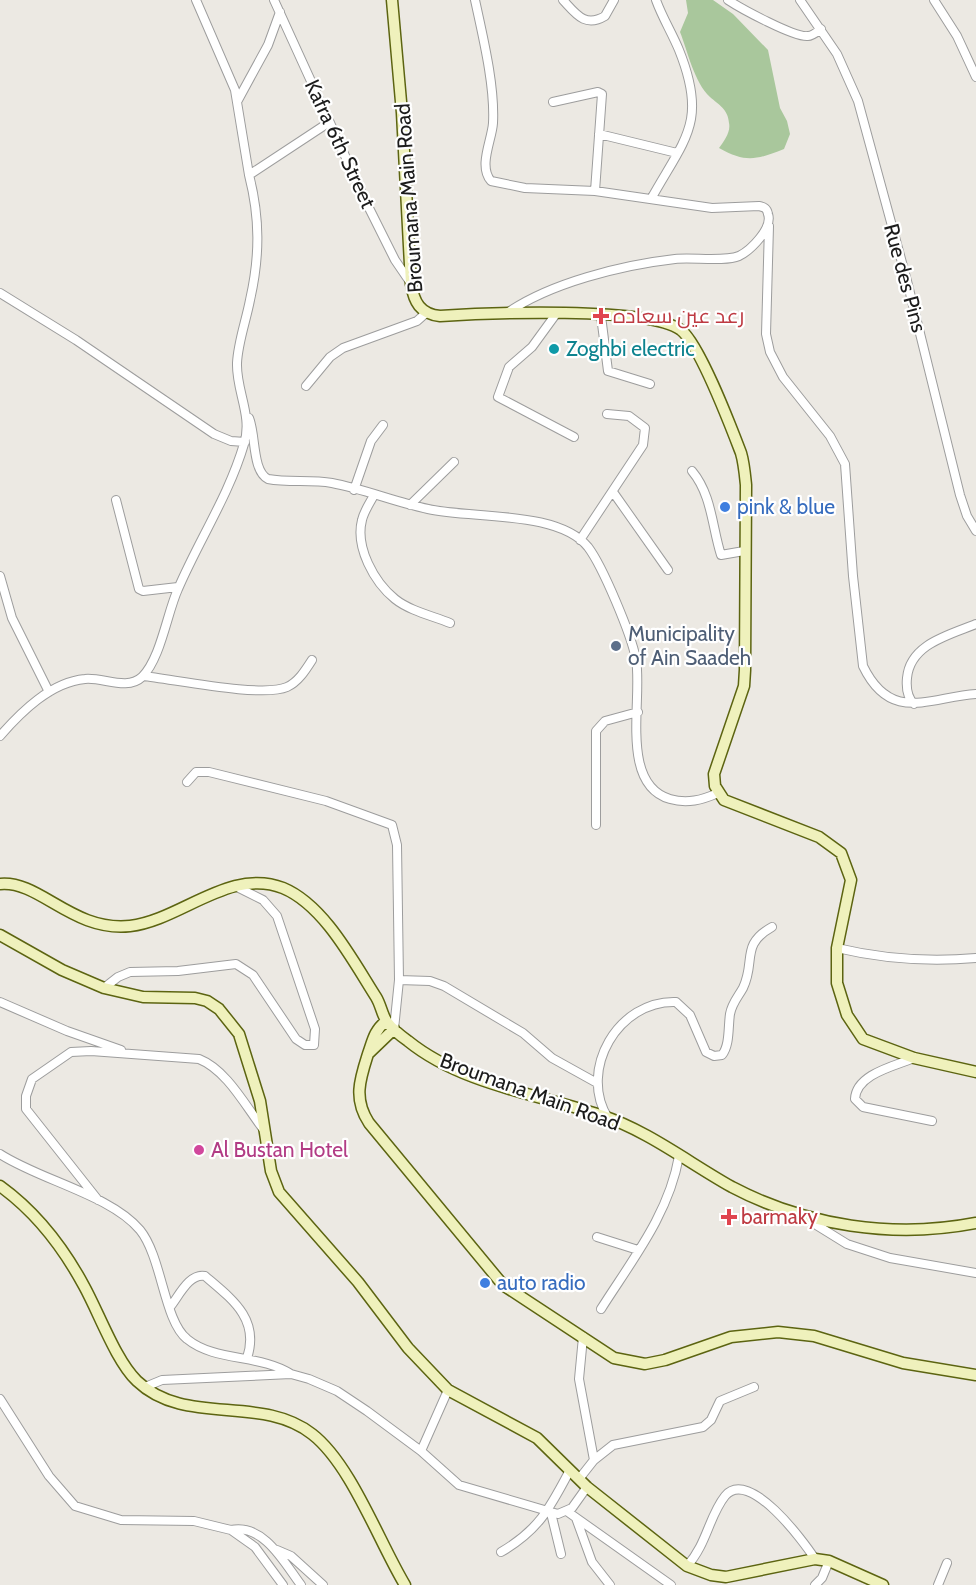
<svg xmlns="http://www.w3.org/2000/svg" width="976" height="1585" font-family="Cabin,Cairo,sans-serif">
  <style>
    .forest { fill: #a9c79c }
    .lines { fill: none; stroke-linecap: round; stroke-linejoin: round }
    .street-casing { stroke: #9d9d9d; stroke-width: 10 }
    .secondary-casing { stroke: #5c6411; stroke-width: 13 }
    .street { stroke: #fff; stroke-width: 8 }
    .secondary { stroke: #eff1bc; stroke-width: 10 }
    .health-dot { fill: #e0444e; stroke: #fff; stroke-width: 2 }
    .culture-dot { fill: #0f9aa8; stroke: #fff; stroke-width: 2 }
    .shop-dot { fill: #3f7fe0; stroke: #fff; stroke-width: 2 }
    .service-dot { fill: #5c6f8a; stroke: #fff; stroke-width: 2 }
    .hotel-dot { fill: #d1479c; stroke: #fff; stroke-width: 2 }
    .labels { text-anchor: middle; stroke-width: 4.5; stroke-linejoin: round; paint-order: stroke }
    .street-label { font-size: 21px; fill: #1c1c1c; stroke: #fff }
    .health-label { font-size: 21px; fill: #be3a42; stroke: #fff; text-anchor: start }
    .culture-label { font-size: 21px; fill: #0d838f; stroke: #fff; text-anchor: start }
    .shop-label { font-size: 21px; fill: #366cbe; stroke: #fff; text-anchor: start }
    .service-label { font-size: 21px; fill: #4e5e75; stroke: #fff; text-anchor: start }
    .hotel-label { font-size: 21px; fill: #b23c85; stroke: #fff; text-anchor: start }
  </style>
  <rect width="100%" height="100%" fill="#ece9e3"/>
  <path class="forest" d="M 686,0 L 713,0 L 733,14 L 768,50 L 780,108 L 787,121 L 790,134 L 784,149 C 756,160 746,163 719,148 C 724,141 731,132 729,123 C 728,109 719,105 710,97 C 694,82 688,52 680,32 L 688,13 Z"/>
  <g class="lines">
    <g class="street-casing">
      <path id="street" d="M 196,0 L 235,90 L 249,175
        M 274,0 L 367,204 L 395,260 L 410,282
        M 475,0 C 483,37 495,86 493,123 C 492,140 478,166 491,181 L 525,188 L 595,191 L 712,208 L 759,206 C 764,207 767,208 768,214 C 773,228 751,250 739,256 C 724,262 692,257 675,259 C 622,265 550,283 507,313
        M 563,0 C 576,14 585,28 605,16 L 614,0
        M 728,0 C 740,8 795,38 808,36 C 812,36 817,32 821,29
        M 800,0 L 837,54 L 858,101 L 907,281 L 960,495 L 967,516 L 976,531
        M 934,0 L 957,36 L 976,77
        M 238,100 L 268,45 L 280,12
        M 553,102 L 598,92 L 602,94 L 595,191
        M 599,134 L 677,153
        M 651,199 C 685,138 708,122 679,50 C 672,33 662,17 656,0
        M 769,226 L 766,334 L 770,352 L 783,377 L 830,436 L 845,464 L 853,576 L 863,666 C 891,724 930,697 976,694
        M 0,293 L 76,340 L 214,434 L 231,441 L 245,442
        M 556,314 L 532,347 L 509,367 L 498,397 L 574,437
        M 601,316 L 608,371 L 650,384
        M 306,386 L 330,357 L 343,348 L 417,321 L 426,313
        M 249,418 C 256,435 252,471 268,479 C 289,483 311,479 332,483 C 364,489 395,502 428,509 C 472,519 558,510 588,547 C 603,567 631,634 636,659 C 643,699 619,784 670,799 C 687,804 702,800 718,793
        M 692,471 C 712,495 712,527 721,555 L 744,551
        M 354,490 L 371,441 L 383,425
        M 613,492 L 668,570
        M 374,495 C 370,503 364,511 362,520 C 355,547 374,582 395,599 C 410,611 433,616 450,623
        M 116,500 L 139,589 L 143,591 L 178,587
        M 410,505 L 454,462
        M 580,540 L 643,445 L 645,428 L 629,416 L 607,414
        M 0,576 L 12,618 L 49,692
        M 143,676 C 173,679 262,698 287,687 C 298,682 305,671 312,660
        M 914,704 C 907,697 906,688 907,678 C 910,644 949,635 976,624
        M 0,736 C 21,712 51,682 85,679 C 103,677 127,691 142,677 C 161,658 167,613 178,589 C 199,540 229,495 244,444 C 253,416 236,391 237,363 C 238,342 246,321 250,300 C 260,256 260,218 249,175 L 328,123
        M 187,782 L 196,772 L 209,772 L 326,801 L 392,825 L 397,845 L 399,980 L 394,1029
        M 596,825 L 596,731 L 605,721 L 638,712
        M 837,948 C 883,959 929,962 976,958
        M 399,980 L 430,981 L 444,986 L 523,1033 L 552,1058 L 597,1083
        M 104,988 L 118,977 L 130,972 L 178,971 L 236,964 L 253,975 L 296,1039 L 305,1045 L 314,1045 L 315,1029 L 277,916 L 263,900 L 235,886
        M 0,1002 L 67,1031 L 121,1050
        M 914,1058 C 895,1066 856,1074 855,1099 L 863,1107 L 932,1121
        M 608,1118 C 578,1070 618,1000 676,1002 L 690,1015 L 706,1052 L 714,1056 L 722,1055 C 730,1045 728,1027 730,1014 C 732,1003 738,997 743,988 C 756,961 740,945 772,927
        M 0,1154 C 40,1180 111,1195 140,1230 C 162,1257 164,1321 187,1339 C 215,1362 260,1354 291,1374
        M 98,1200 L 26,1109 L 26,1096 L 32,1079 L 71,1052 L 91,1051 L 199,1059 C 227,1070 246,1107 264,1130
        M 805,1218 L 847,1244 L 890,1258 L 976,1273
        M 597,1237 L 638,1250
        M 170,1307 C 179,1296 189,1273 205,1276 C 232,1299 260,1319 247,1358
        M 601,1309 C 632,1260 669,1214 679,1156
        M 583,1337 L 579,1379 L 594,1460
        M 145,1387 L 162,1380 L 291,1374 L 309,1379 L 337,1391 L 367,1411 L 421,1451 L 459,1485 L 558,1514 L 572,1508 L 587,1487
        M 0,1399 L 49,1476 L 75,1506 L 121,1520 L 194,1521 L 231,1530 L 255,1547 L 283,1585
        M 421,1451 L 448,1390
        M 579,1479 L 594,1460 L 613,1445 L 703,1427 L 711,1420 L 720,1401 L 754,1387
        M 568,1512 L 671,1585
        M 551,1513 L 561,1554
        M 576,1518 L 592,1562 L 610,1585
        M 231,1530 C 264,1523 285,1564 301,1585
        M 277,1550 L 291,1556 L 323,1585
        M 501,1552 C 539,1530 550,1508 570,1470
        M 687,1566 C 707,1544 709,1516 725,1496 C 749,1467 804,1542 815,1559
        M 815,1585 L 822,1578 L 829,1561
        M 938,1585 L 947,1563"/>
    </g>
    <g class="secondary-casing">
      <path id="secondary" d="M 392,0 L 402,113 L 411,284 C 414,302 420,314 440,316 C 486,313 647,306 681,330 C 700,345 731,427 741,453 C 744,463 745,475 746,485 L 745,670 L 744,686 L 714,774 L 715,786 L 724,800 L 819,837 L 841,853 L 851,880 L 837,948 L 837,983 L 847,1015 L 863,1039 L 914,1058 L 976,1072
        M 0,884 C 40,880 72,932 130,926 C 181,920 230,867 283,888 C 324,905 353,961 376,997 C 381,1005 382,1015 387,1022 C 392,1029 401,1036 408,1041 C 461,1084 537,1094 600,1115 C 647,1130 689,1163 732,1187 C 806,1226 894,1239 976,1223
        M 0,935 L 62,970 L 104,988 L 143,997 L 195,998 L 207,1001 L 219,1009 L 239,1034 L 260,1101 L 271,1171 L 279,1192 L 358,1282 L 408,1348 L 448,1390 L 537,1438 L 587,1487 L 687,1566 L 711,1575 L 726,1577 L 815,1559 L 829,1561 L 883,1585
        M 386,1021 C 374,1031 373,1040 368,1054 C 360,1079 353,1099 369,1123 L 503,1285 L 614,1358 L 645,1364 L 665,1360 L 731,1337 L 778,1332 L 814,1336 L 903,1363 L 976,1375
        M 369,1053 L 394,1029
        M 0,1186 C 36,1212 63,1247 84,1286 C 99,1313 116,1361 137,1381 C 185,1427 261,1394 312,1434 C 351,1464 379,1542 405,1585"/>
    </g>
    <use href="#street" class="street"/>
    <use href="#secondary" class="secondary"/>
  </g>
  <g class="health-dot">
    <path d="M598 307h6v6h6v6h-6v6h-6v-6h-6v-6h6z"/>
    <path d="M726 1208h6v6h6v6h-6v6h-6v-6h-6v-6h6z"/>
  </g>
  <circle class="culture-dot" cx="554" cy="349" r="6"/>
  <g class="shop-dot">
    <circle cx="725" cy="507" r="6"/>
    <circle cx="485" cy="1283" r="6"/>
  </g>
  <circle class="service-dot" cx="616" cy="646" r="6"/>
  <circle class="hotel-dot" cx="199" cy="1150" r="6"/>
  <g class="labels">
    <g class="street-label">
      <text transform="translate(340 144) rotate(65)" y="7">Kafra 6th Street</text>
      <text transform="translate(409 198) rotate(-94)" y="7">Broumana Main Road</text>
      <text transform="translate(905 278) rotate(75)" y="7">Rue des Pins</text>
      <text transform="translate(530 1092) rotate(20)" y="7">Broumana Main Road</text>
    </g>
    <g class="health-label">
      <text x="613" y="323">رعد عين سعاده</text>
      <text x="741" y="1224">barmaky</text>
    </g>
    <g class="culture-label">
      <text x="566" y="356">Zoghbi electric</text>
    </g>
    <g class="shop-label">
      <text x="737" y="514">pink &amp; blue</text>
      <text x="497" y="1290">auto radio</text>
    </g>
    <g class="service-label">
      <text x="628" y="641">Municipality<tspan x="628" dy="24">of Ain Saadeh</tspan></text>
    </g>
    <g class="hotel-label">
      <text x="211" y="1157">Al Bustan Hotel</text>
    </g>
  </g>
</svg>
